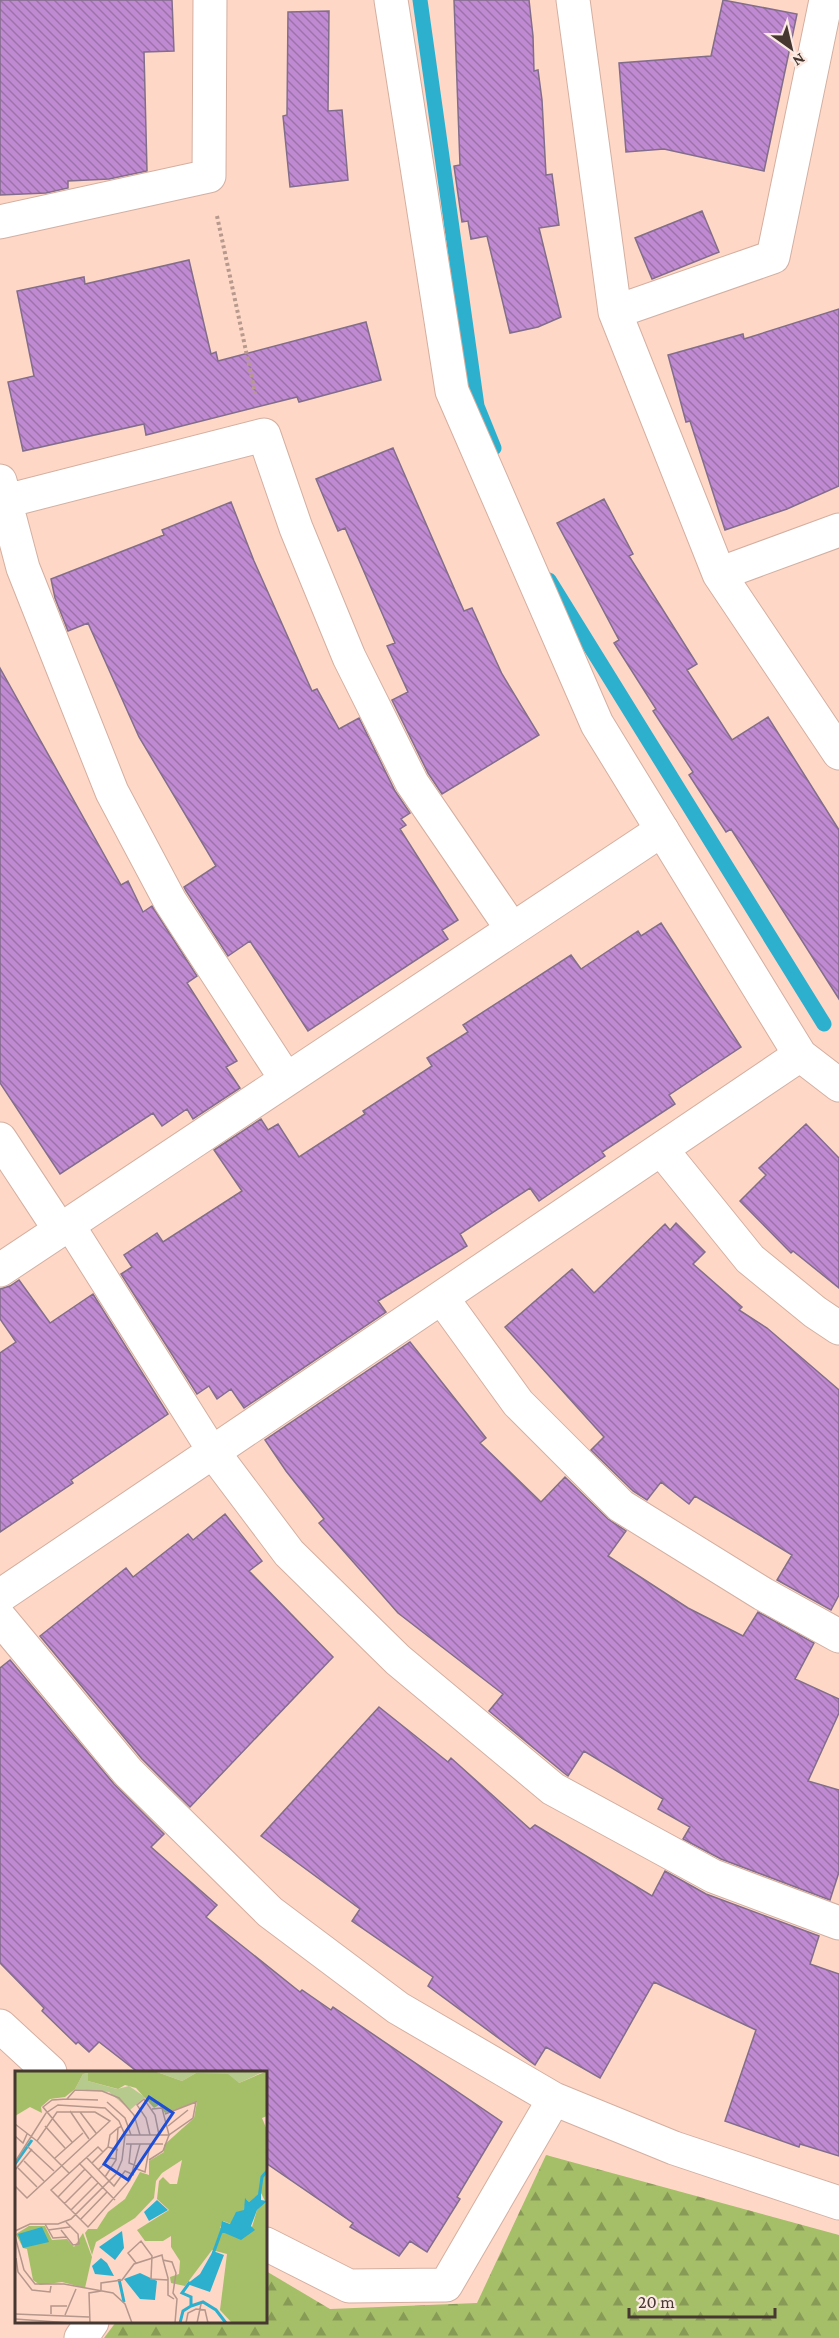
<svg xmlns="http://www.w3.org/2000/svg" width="839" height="2338" font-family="'Crimson Pro',serif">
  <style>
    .forest { fill: url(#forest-firs) }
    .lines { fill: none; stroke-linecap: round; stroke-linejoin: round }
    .stream { stroke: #2cb0ce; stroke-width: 15 }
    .building { fill: url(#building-back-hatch); stroke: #826e8a; stroke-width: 1.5 }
    .pedestrian-casing { stroke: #d4afa0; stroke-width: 32 }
    .minor-casing { stroke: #d4afa0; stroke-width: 35 }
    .tertiary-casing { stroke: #d4afa0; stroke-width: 35 }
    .path { stroke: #b7998d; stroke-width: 4; stroke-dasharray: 3 3; stroke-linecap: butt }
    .pedestrian { stroke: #fff; stroke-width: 30 }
    .minor { stroke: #fff; stroke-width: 33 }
    .tertiary { stroke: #fff; stroke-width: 33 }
    .inset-river { fill: none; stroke: #2cb0ce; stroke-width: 3 }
    .inset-road { fill: none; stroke: #b5978b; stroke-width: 1.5 }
    .view { fill: #1d4ed8; fill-opacity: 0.15; stroke: #1d4ed8; stroke-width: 3 }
    .inset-edge { fill: none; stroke: #473731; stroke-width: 3 }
  </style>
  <defs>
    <pattern id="forest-firs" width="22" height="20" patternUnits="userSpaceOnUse" patternTransform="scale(1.5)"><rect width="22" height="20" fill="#a5be68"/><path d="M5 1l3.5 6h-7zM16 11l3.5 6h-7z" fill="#889b56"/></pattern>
    <pattern id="building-back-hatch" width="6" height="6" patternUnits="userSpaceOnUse" patternTransform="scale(1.5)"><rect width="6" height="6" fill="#bf8ad1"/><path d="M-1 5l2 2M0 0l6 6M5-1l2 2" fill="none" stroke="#9d72aa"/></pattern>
  </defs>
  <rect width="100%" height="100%" fill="#fed7c7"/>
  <path class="forest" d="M 546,2155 L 839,2235 L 839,2338 L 104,2338 L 116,2322 L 266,2322 L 266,2271 L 330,2309 L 477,2303 Z"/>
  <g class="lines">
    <path class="stream" d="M 420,0 L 477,406 L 494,448
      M 549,580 L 824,1024"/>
  </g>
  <path class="building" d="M 0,0 L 172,0 L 174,51 L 144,52 L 147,171 L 109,179 L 68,181 L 68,188 L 46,193 L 0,195 Z
    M 454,0 L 529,0 L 533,36 L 534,71 L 538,70 L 542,100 L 546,175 L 552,174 L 559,225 L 539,228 L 561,317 L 538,327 L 510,333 L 487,236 L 471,239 L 468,221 L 462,222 L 454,166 L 460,165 Z
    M 723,0 L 797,14 L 764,171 L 664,149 L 626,152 L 619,63 L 711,56 Z
    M 329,11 L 328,111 L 342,110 L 348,180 L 290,187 L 283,116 L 287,115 L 288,12 Z
    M 702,211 L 719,252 L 652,279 L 635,238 Z
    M 189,260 L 211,354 L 216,352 L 218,361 L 366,322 L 381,380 L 299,402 L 297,397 L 146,435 L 144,424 L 23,451 L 8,382 L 34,376 L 17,291 L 84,277 L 85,284 Z
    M 839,309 L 839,486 L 787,509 L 725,530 L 690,421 L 686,422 L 668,355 L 743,334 L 744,339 Z
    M 393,448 L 464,611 L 472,608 L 502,674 L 539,735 L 442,794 L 428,773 L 392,700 L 408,692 L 387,646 L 395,643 L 345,528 L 338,531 L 316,479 Z
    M 604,499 L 633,554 L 629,556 L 697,664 L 687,670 L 732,740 L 768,717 L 839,830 L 839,999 L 731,829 L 726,832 L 689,775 L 693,772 L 653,711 L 656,709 L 614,643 L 619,640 L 557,523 Z
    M 231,502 L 254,561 L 312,691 L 317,689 L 339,729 L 359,718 L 395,791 L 410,813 L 401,819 L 406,825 L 400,829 L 458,920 L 442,930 L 448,939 L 308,1031 L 250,941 L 228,956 L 186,891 L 184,887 L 216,866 L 139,737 L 88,623 L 68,631 L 55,598 L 51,579 L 164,535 L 162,530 Z
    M 0,668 L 121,885 L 128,881 L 143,912 L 152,906 L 197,976 L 187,983 L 237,1061 L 226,1067 L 240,1088 L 193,1119 L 187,1109 L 162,1126 L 153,1113 L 60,1174 L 0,1083 Z
    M 661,923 L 741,1047 L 669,1095 L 675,1104 L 602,1152 L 605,1156 L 539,1201 L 530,1188 L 460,1234 L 467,1246 L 378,1301 L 386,1312 L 244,1408 L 231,1389 L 217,1399 L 209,1386 L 197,1394 L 121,1274 L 132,1267 L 124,1255 L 157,1233 L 163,1242 L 242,1191 L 214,1150 L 261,1119 L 268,1130 L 278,1124 L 299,1157 L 365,1114 L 363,1111 L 432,1066 L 427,1058 L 468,1032 L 463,1025 L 571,955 L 581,969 L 638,931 L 641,936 Z
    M 806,1124 L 839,1158 L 839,1288 L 793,1251 L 791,1253 L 740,1201 L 766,1175 L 759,1168 Z
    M 676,1223 L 705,1252 L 693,1264 L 742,1307 L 739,1310 L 767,1328 L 839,1390 L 839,1595 L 831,1610 L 777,1580 L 792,1555 L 695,1496 L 689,1504 L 661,1482 L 647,1500 L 633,1491 L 591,1450 L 604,1437 L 505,1327 L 572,1269 L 594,1293 L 665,1224 L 670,1230 Z
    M 19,1280 L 50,1323 L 93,1294 L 168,1414 L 71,1480 L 73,1483 L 0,1532 L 0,1353 L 16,1342 L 0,1319 L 0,1289 L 10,1286 Z
    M 410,1342 L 486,1438 L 480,1443 L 541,1502 L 565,1477 L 608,1519 L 626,1531 L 608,1556 L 688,1608 L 743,1636 L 758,1612 L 814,1643 L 795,1679 L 839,1699 L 839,1713 L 808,1781 L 839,1790 L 839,1872 L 830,1900 L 721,1859 L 683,1839 L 690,1827 L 658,1809 L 663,1799 L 584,1751 L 568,1776 L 564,1773 L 489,1711 L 503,1694 L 398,1613 L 319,1523 L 324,1519 L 286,1471 L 265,1440 Z
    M 225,1514 L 262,1561 L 249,1571 L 333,1657 L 190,1807 L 142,1759 L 40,1636 L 126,1568 L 133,1577 L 188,1534 L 193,1540 Z
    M 10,1660 L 114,1784 L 164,1834 L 151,1847 L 217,1905 L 206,1917 L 300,1992 L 302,1990 L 331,2010 L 333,2007 L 502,2122 L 457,2197 L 460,2199 L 427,2252 L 410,2241 L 399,2256 L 350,2227 L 353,2223 L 266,2163 L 266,2073 L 139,2073 L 99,2042 L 89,2052 L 78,2042 L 76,2044 L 42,2011 L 44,2008 L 0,1963 L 0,1668 Z
    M 379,1707 L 448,1762 L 451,1758 L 530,1829 L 535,1825 L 652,1896 L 665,1871 L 706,1894 L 819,1936 L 810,1964 L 839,1974 L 839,2156 L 800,2144 L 799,2147 L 725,2121 L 756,2030 L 654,1982 L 600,2078 L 546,2047 L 535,2065 L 428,1986 L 433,1977 L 352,1921 L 360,1909 L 261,1836 Z"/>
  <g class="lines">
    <g class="pedestrian-casing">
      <path id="pedestrian" d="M 69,1224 L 213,1452"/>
    </g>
    <g class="minor-casing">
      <path id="minor" d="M 573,0 L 615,312 L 719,574 L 839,753
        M 0,222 L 209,176 L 210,0
        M 615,312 L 773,257 L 826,0
        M 0,481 L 23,568 L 112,792 L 170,901 L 286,1079
        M 6,501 L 264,435 L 296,528 L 349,657 L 412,783 L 512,929
        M 719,574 L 839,530
        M 0,1139 L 60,1230
        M 661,1149 L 750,1259 L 815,1312 L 839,1328
        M 0,1270 L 662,830
        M 442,1298 L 518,1403 L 621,1506 L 763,1594 L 839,1636
        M 213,1452 L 289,1553 L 398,1660 L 553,1789 L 713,1876 L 839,1923
        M 0,1596 L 800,1055
        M 0,1618 L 128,1772 L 270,1912 L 398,2008 L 554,2099 L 674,2148 L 839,2203
        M 0,2026 L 50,2072
        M 266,2244 L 349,2286 L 446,2285 L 554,2099
        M 81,2338 L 92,2322"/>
    </g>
    <g class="tertiary-casing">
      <path id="tertiary" d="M 391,0 L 452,391 L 597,724 L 800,1055 L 839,1085"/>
    </g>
    <path class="path" d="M 217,216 L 255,393"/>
    <use href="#pedestrian" class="pedestrian"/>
    <use href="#minor" class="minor"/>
    <use href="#tertiary" class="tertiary"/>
  </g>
  <g transform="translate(15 2071)">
    <rect width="252" height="252" fill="#fed7c7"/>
    <path d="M 139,0 L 250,0 L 224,12 L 181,2 L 167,10 ZM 73,2 L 73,10 L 102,18 L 114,15 L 130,26 L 115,39 L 94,21 L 60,18 L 68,3 Z" fill="#b7ca8e"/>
    <path d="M 0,0 L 139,0 L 167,10 L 181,2 L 213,3 L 224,12 L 252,0 L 252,45 L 247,47 L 252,59 L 252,252 L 217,252 L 205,239 L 212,183 L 197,179 L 170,215 L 156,212 L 155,206 L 164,203 L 165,190 L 156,176 L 156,165 L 148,170 L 130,170 L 122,159 L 154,139 L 142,128 L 144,110 L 148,106 L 155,113 L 162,113 L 167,89 L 147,102 L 141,110 L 139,127 L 120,147 L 81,171 L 77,184 L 70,162 L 73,158 L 82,158 L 93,141 L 110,128 L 125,101 L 134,104 L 134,90 L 149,81 L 149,74 L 179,47 L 182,31 L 150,42 L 144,34 L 139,37 L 121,17 L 110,14 L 103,18 L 73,10 L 73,2 L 68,3 L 60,18 L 50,26 L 35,28 L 26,36 L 27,42 L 15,36 L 0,45 ZM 246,122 L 250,130 L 242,139 L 237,156 L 205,157 L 208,150 L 216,153 L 229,140 L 231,128 L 234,131 ZM 14,155 L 30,155 L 37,169 L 52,168 L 59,176 L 68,162 L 77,186 L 70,217 L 47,211 L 25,214 L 18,209 L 12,178 L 8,177 L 1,163 Z" fill="#a5be68" fill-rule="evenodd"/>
    <path d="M 246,121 L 246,129 L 252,130 L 242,139 L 236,155 L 240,159 L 226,169 L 205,160 L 207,150 L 215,153 L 221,141 L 229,139 L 230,127 L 234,131 ZM 142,129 L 153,139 L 134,150 L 129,141 ZM 27,156 L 34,171 L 8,177 L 3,163 ZM 107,160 L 109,177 L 100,189 L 84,176 ZM 198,180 L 209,184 L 195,221 L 172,213 L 185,203 ZM 86,187 L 92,192 L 99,205 L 80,203 L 77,195 ZM 125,202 L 142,210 L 140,229 L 125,228 L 109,208 Z" fill="#2cb0ce"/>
    <path class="inset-river" d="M 0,93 L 17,69M 244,127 L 247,106 L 252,100M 198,183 L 206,161 L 210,160M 104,208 L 109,231M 176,235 L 188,231 L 201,239 L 211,252M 165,252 L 168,240 L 176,235 L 176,226 L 167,222 L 175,211"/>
    <path class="inset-road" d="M 52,28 L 83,29M 92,31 L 110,47 L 116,64M 55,40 L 74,68M 65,41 L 81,62M 0,53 L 22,70 L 42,41 L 80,41 L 95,50 L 12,127 L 0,115M 30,55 L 50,77M 153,55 L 173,39M 110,64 L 154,64 L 147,37 L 137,38M 135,64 L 131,47 L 122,34 L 129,28 L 140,44 L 144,64M 0,65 L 8,72 L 12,63M 22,70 L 54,102M 57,71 L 28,36 L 37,29 L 52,28 L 60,19 L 87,20 L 104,27 L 119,44 L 125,64M 111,73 L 148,73M 116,73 L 114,92 L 122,95M 12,75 L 39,100M 103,79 L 93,76 L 95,64 L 103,57M 88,81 L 83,76 L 36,119 L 73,156 L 115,109 L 125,73M 71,86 L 99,115 L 110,100 L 119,104M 40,87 L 68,62M 134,89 L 148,80 L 154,64 L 178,47 L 181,31 L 150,43M 9,90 L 29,110M 0,91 L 31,42 L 43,34 L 90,37 L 104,50 L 110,64 L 107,89 L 101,103 L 56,148 L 43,153 L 15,153 L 0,160M 64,92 L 100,129M 77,92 L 93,76M 3,97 L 22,116M 122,98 L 130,101 L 135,73M 0,99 L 17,78M 83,99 L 95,87 L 101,88M 90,106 L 101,89 L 103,57 L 107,55M 43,126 L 70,98M 49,133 L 77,105M 56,139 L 83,112M 65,149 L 92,121M 30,153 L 38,167 L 52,166M 33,159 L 55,156M 46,159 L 58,174 L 64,173 L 63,163 L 51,151M 0,165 L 9,199 L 20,213 L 49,213 L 98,222 L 110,233 L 117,252M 1,187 L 3,201 L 17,219 L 35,221 L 36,215M 148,189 L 153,207 L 153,224 L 159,228M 121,192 L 113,182 L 126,170 L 137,185 L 136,208 L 153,209M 86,219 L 86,212 L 107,209 L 119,193 L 147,184 L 148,189 L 157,191 L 161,202 L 158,222 L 162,228 L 160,252M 0,243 L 74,246M 36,243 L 36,235 L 52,235M 50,244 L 61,218M 0,248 L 56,252M 75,252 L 74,222 L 86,220M 171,252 L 173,242 L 181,238 L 190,239 L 193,252M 182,252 L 186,233"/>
    <path class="view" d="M 134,26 L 158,42 L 113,109 L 89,93 Z"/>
    <rect width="252" height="252" class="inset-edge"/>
  </g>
  <g transform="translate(791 48) rotate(146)" stroke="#faeae3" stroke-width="4.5" paint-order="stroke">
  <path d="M0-4.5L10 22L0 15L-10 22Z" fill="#473731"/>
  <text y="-9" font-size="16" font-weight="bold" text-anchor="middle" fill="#473731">N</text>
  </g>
  <path d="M629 2308v9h146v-9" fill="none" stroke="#473731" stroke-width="3"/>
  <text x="638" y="2308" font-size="18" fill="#473731" stroke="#faeae3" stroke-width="4.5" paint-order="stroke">20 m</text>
</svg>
